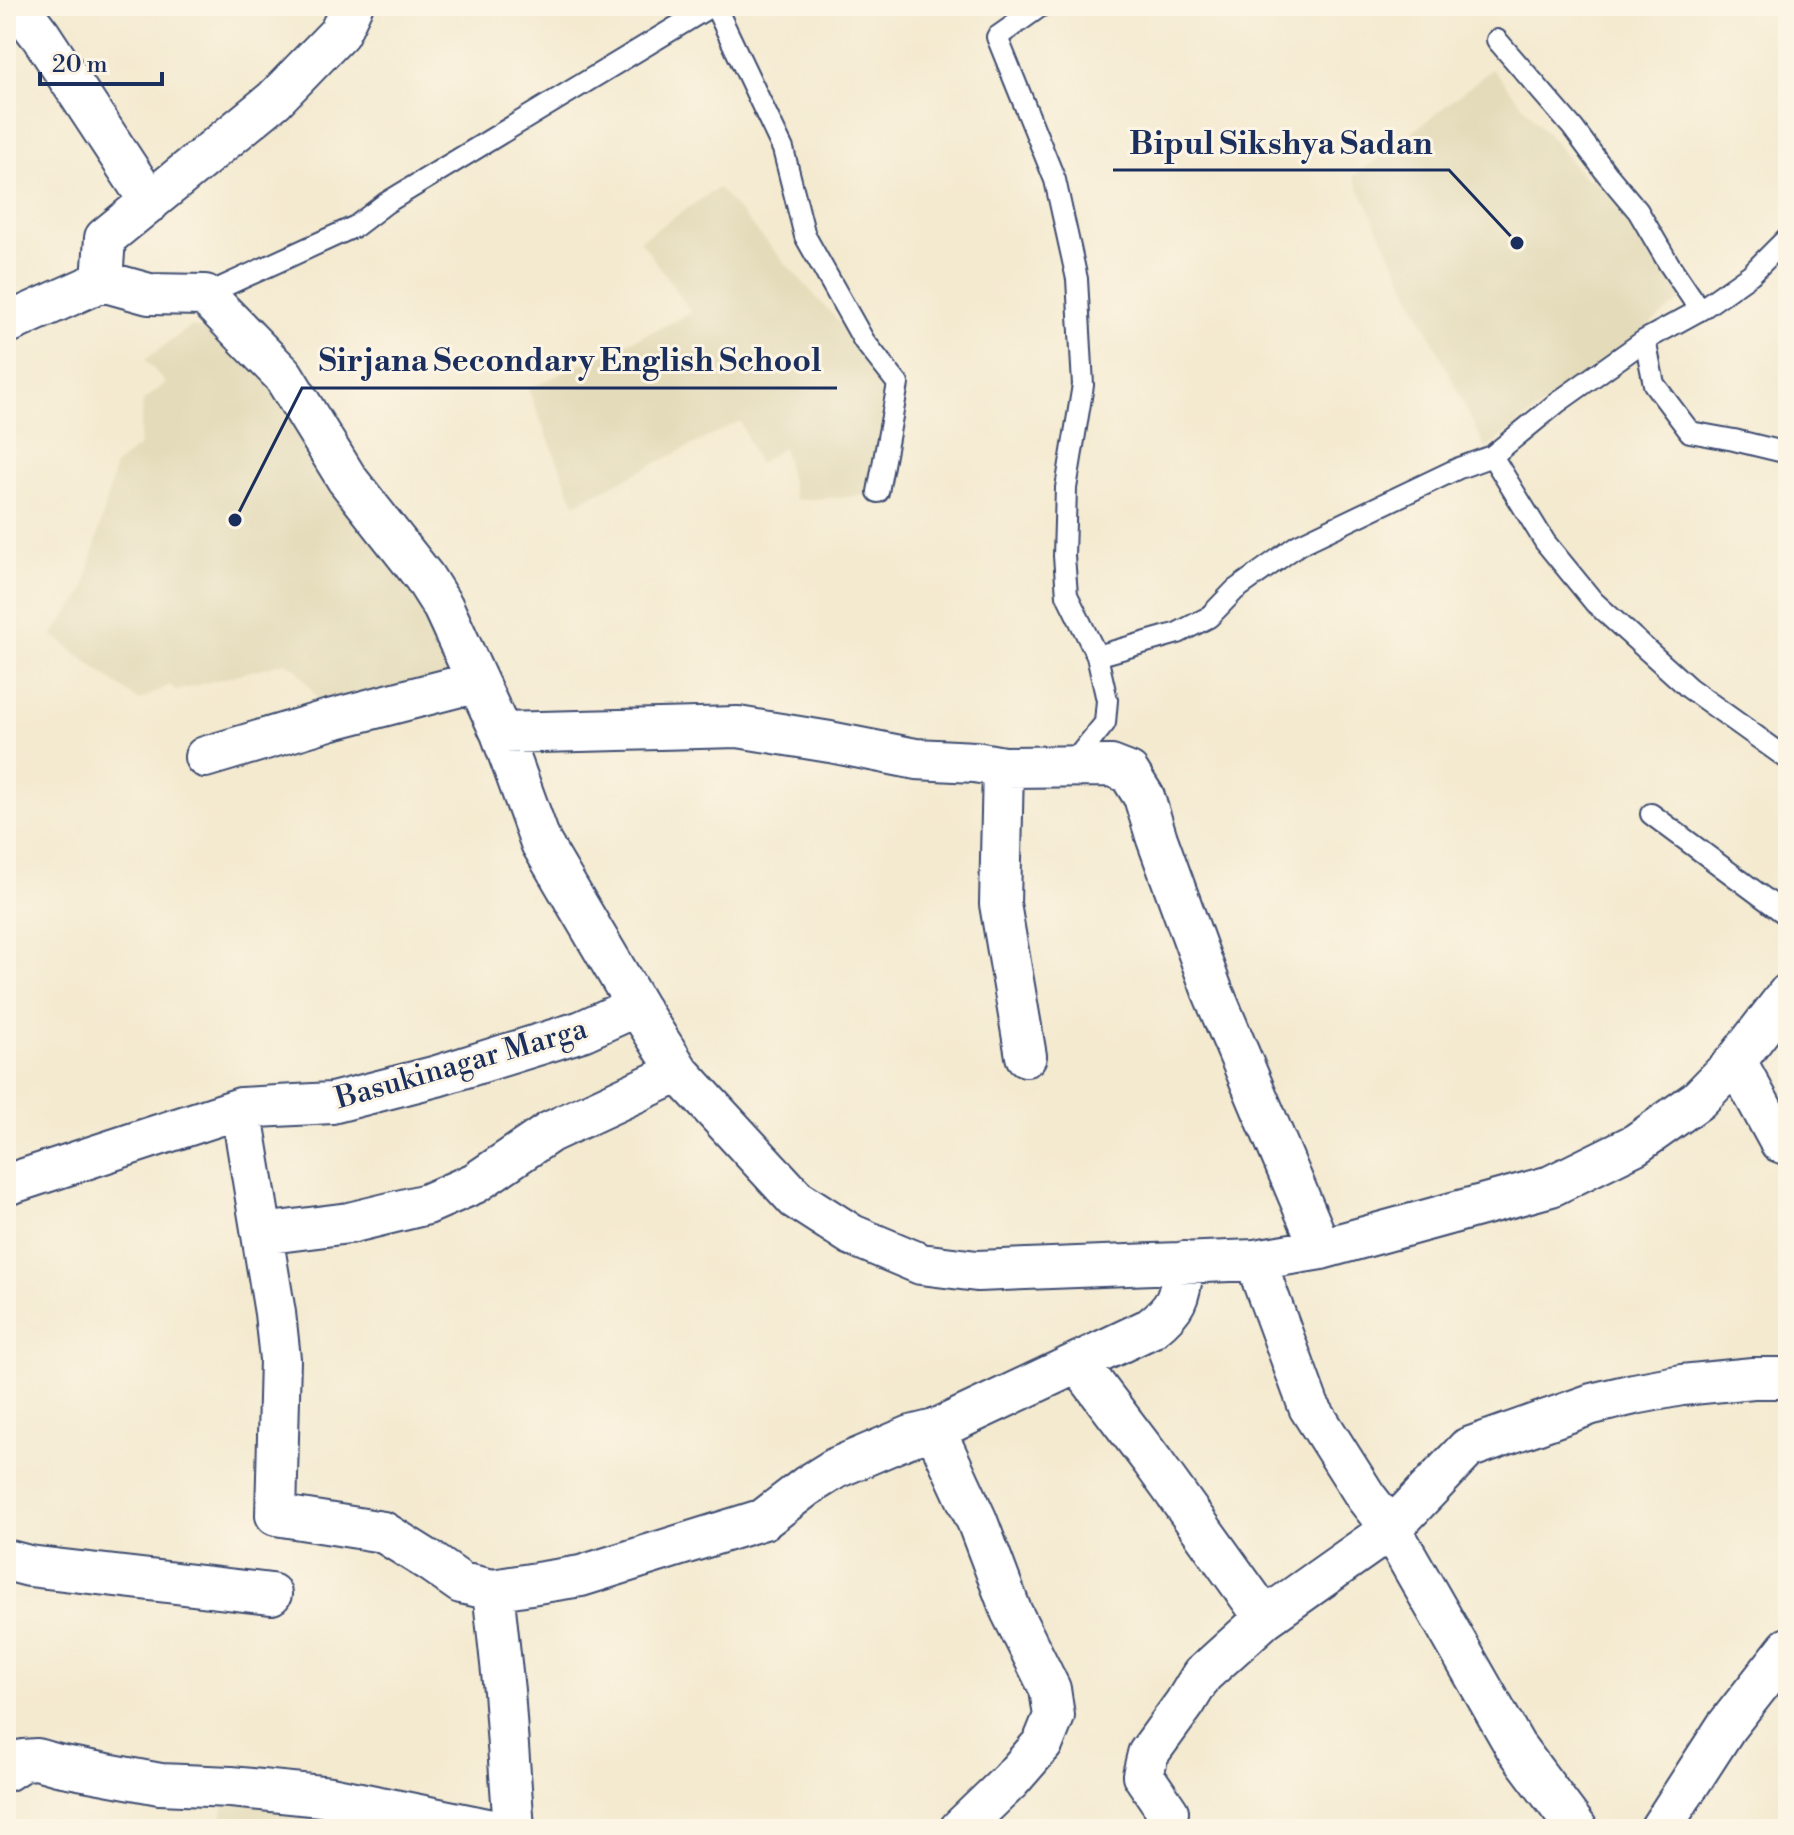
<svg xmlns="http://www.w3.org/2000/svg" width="1794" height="1835" font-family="'Libre Bodoni',serif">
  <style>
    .built { fill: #e4dbba }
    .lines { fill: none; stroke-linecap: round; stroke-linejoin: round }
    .lane-casing { stroke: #3c4b6f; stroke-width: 24 }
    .street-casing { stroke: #3c4b6f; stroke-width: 44 }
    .lane { stroke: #fff; stroke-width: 20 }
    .street { stroke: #fff; stroke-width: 40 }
    .labels { text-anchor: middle; stroke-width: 6; stroke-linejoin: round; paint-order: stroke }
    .street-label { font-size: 30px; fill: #1b2f5e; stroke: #fcf5e5 }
    .leader { fill: none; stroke: #1b2f5e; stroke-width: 3 }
    .callout-dot { fill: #1b2f5e; stroke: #fcf5e5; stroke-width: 3 }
    .callout-label { font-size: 32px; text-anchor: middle; font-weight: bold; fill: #1b2f5e; stroke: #fcf5e5; stroke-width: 6; stroke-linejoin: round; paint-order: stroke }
  </style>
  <rect width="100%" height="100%" fill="#fcf5e5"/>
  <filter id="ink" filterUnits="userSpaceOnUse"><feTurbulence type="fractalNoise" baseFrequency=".0125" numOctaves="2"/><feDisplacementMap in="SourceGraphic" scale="16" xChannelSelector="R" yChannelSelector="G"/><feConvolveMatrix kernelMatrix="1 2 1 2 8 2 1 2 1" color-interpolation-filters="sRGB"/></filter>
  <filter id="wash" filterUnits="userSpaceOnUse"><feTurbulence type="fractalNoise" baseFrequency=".006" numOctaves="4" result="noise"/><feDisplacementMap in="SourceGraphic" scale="32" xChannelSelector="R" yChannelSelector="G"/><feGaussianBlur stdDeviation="1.8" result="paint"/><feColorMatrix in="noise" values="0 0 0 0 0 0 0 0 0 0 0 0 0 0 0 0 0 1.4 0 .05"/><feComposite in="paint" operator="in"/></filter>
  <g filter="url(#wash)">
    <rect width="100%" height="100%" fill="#f4ead0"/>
    <path class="built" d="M 1492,69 L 1584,177 L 1611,187 L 1683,299 L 1486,450 L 1353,176 L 1381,157 Z
      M 718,188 L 882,370 L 882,495 L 795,500 L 783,447 L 758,465 L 740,421 L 575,504 L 528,389 L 692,313 L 640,240 Z
      M 191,326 L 243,342 L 283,373 L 445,646 L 455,674 L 334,703 L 317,698 L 297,669 L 285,662 L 176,691 L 170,685 L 139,701 L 52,635 L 83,594 L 115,465 L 139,446 L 143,401 L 166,383 L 145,360 Z
      M 226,1791 L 429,1829 L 219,1829 Z"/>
  </g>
  <g filter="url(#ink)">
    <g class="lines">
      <g class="lane-casing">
        <path id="lane" d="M 715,6 L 783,149 L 805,236 L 864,341 L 898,384 L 878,492
          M 1041,6 L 997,37 L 1055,180 L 1077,279 L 1083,385 L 1066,488 L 1064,556 L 1067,595 L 1097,656 L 1107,700 L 1105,723 L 1071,765
          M 1497,40 L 1573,128 L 1607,174 L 1638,211 L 1669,264 L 1700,310
          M 1788,237 L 1751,274 L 1700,310 L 1645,340 L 1558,402 L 1492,456 L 1545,542 L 1594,602 L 1689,688 L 1788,759
          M 205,295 L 356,226 L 386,203 L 711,6
          M 1645,340 L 1654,384 L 1690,432 L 1734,440 L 1788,453
          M 1097,656 L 1178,633 L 1209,617 L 1235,590 L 1298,545 L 1459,468 L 1492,456
          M 1651,814 L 1788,916"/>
      </g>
      <g class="street-casing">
        <path id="street" d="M 18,6 L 41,36 L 150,202
          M 102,281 L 149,294 L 205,295 L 283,375 L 347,479 L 424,577 L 443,607 L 501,733 L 541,843 L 637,1006 L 679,1072 L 796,1199 L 852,1235 L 921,1264 L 977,1271 L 1255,1260 L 1321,1249 L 1551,1186 L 1636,1144 L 1698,1100 L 1736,1061 L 1788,994
          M 6,324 L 102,281 L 105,238 L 274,100 L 339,33 L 352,6
          M 501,733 L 738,727 L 830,742 L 916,759 L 975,762 L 1003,767 L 1111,766 L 1129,773 L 1144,797 L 1157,839 L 1212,990 L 1321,1249
          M 205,757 L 329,720 L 476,682
          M 1003,767 L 1000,904 L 1026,1056
          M 1736,1061 L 1780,1142 L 1788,1145
          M 241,1108 L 275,1313 L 280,1359 L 276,1515 L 383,1532 L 431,1562 L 461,1583 L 493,1590 L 581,1576 L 764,1519 L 807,1486 L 836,1468 L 911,1436 L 935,1430
          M 6,1185 L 241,1108 L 332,1103 L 437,1076 L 582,1031 L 637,1006
          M 262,1234 L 349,1223 L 427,1204 L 475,1183 L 550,1132 L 679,1072
          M 1255,1260 L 1309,1407 L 1366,1497 L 1391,1529 L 1515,1746 L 1577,1829
          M 1078,1363 L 1153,1462 L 1265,1618
          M 6,1560 L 29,1566 L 271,1594
          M 493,1590 L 504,1691 L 514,1829
          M 6,1771 L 23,1760 L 37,1759 L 58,1765 L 160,1784 L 231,1787 L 331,1797 L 488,1829
          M 960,1829 L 1010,1781 L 1043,1743 L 1054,1716 L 1050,1689 L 1011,1611 L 977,1521 L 935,1430 L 1151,1328 C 1180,1305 1179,1296 1184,1262
          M 1165,1829 L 1168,1812 L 1143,1775 L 1148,1754 L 1185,1703 L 1202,1675 L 1265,1618 L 1391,1529 L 1468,1448 L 1592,1404 L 1634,1394 L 1682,1385 L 1753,1378 L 1788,1378
          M 1660,1829 L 1726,1727 L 1788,1648"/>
      </g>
      <use href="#lane" class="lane"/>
      <use href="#street" class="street"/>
    </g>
  </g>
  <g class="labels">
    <g class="street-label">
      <text transform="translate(461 1063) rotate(-16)" y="10">Basukinagar Marga</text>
    </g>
  </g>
  <path class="leader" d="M1517 243L1449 170H1113M235 520L302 388H837"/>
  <g class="callout-dot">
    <circle cx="1517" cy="243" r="8"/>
    <circle cx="235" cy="520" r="8"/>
  </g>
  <g class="callout-label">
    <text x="1281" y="154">Bipul Sikshya Sadan</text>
    <text x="570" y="371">Sirjana Secondary English School</text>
  </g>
  <rect width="1794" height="1835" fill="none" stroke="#fcf5e5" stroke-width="32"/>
  <path d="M40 72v12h122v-12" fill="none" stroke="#1b2f5e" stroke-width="4"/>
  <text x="52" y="72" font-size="24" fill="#1b2f5e" stroke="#fcf5e5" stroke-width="6" paint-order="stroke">20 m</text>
</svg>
